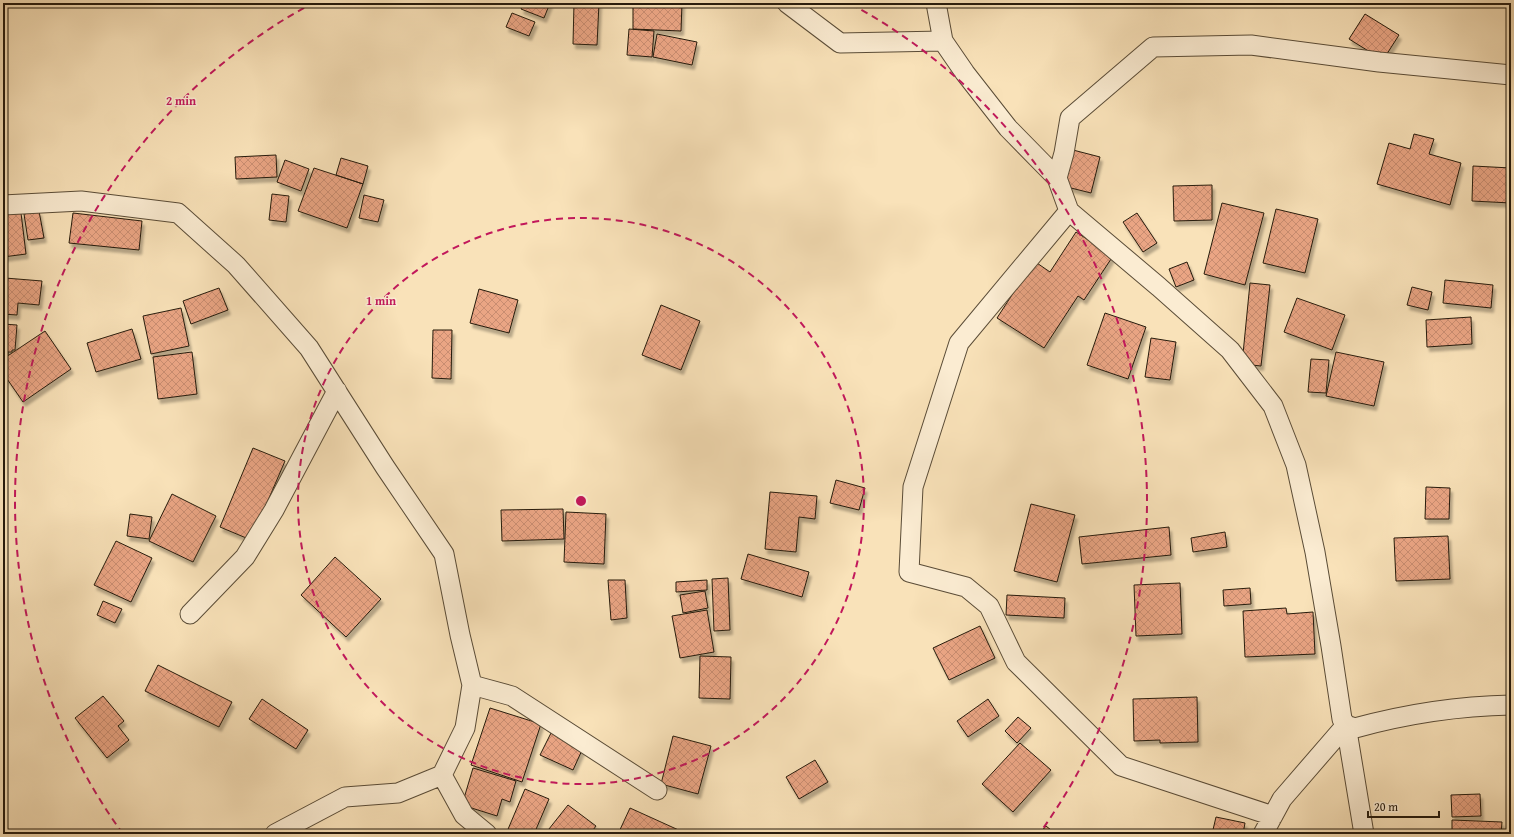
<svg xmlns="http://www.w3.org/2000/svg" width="1514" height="837" font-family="'Gentium Book Plus',serif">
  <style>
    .building { fill: url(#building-cross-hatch); stroke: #251a0c; filter: url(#shadow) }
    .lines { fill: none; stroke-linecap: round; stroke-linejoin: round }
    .minor-casing { stroke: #5a4c37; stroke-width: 21 }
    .minor { stroke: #fbecd2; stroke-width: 19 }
    .ring { fill: none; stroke: #c2185b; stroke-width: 2; stroke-dasharray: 7 5 }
    .centre { fill: #c2185b; stroke: #fbecd2; stroke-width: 2 }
    .ring-label { font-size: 12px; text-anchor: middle; font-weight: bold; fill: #c2185b; stroke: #fbecd2; stroke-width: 3; stroke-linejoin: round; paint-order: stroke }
  </style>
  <defs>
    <pattern id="building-cross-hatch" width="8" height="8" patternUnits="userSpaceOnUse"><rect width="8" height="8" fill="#eaa584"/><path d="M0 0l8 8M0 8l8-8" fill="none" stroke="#c98d71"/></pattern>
    <filter id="shadow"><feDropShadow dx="2.5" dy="4.5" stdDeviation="1" flood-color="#0004"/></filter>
  </defs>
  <rect width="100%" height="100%" fill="#f9e2b9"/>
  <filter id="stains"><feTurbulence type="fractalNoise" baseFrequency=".005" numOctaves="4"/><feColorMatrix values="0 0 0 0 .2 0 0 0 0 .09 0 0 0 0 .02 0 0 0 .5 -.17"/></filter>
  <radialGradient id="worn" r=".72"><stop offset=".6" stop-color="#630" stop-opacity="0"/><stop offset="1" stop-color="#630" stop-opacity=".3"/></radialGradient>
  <path class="building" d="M 524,3 L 550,3 L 544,18 L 521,9 Z
    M 574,3 L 599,3 L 597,45 L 573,44 Z
    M 633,3 L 682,3 L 681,31 L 633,29 Z
    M 512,13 L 535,22 L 529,36 L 506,27 Z
    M 1365,14 L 1399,35 L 1383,60 L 1349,39 Z
    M 629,29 L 654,31 L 652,57 L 627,55 Z
    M 657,34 L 697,42 L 692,65 L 653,57 Z
    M 1414,134 L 1434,139 L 1429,154 L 1461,163 L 1450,205 L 1377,184 L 1389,143 L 1410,149 Z
    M 1073,150 L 1100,157 L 1091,193 L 1063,186 Z
    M 276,155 L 277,177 L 236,179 L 235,157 Z
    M 341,158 L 368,166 L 363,184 L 336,175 Z
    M 285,160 L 309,169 L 301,191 L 277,182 Z
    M 1473,166 L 1511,168 L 1511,203 L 1472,201 Z
    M 314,168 L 363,184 L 347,228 L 298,211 Z
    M 1212,185 L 1212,220 L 1174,221 L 1173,186 Z
    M 272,194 L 289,196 L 286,222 L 269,220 Z
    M 364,195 L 384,200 L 378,222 L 359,218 Z
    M 1222,203 L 1264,213 L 1245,285 L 1204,274 Z
    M 1276,209 L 1318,219 L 1305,273 L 1263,263 Z
    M 39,211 L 44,238 L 28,240 L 24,214 Z
    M 21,213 L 26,254 L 3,257 L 3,215 Z
    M 73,213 L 142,221 L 139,250 L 69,243 Z
    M 1137,213 L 1157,243 L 1143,252 L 1123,222 Z
    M 1076,232 L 1113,256 L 1084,300 L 1078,296 L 1044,348 L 997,318 L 1034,261 L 1050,272 Z
    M 1187,262 L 1194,280 L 1176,287 L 1169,269 Z
    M 5,278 L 42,281 L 39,305 L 18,303 L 17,315 L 3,314 Z
    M 1445,280 L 1493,285 L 1491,308 L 1443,303 Z
    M 1250,283 L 1270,285 L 1261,366 L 1242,364 Z
    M 1412,287 L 1432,292 L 1428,310 L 1407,305 Z
    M 219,288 L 228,310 L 191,324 L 183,301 Z
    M 479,289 L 518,300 L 509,333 L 470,323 Z
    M 1297,298 L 1345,315 L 1332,350 L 1284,332 Z
    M 661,305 L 700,321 L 681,370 L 642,355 Z
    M 181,308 L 189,346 L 151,354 L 143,316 Z
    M 1105,313 L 1146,327 L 1128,379 L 1087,365 Z
    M 1471,317 L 1472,344 L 1427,347 L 1426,320 Z
    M 3,324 L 17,325 L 15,350 L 12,350 L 12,352 L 8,352 L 8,355 L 4,355 L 4,358 Z
    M 132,329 L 141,359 L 96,372 L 87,343 Z
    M 433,330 L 452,330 L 451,379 L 432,378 Z
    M 45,331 L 71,369 L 23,402 L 3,373 L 3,359 Z
    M 1151,338 L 1176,342 L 1170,380 L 1145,377 Z
    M 192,352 L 197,394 L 158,399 L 153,357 Z
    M 1336,352 L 1384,362 L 1374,406 L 1326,396 Z
    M 1311,359 L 1329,360 L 1326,393 L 1308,392 Z
    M 253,448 L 285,461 L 251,540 L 220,527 Z
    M 836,480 L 865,488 L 859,510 L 830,503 Z
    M 1426,487 L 1450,488 L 1449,519 L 1425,519 Z
    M 770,492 L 817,496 L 815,519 L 799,517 L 796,552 L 765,549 Z
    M 172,494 L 216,516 L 193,562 L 149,541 Z
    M 1031,504 L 1075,515 L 1057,582 L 1014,571 Z
    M 563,509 L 564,539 L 502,541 L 501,510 Z
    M 566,512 L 606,514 L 604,564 L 564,562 Z
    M 130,514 L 152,517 L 149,539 L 127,536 Z
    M 1169,527 L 1171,555 L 1082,564 L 1079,537 Z
    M 1225,532 L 1227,547 L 1193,552 L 1191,538 Z
    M 1448,536 L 1450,579 L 1396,581 L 1394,538 Z
    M 116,541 L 152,558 L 131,602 L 94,585 Z
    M 748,554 L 809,572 L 802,597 L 741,579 Z
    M 335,557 L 381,599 L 346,637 L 301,595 Z
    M 728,578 L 730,630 L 714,631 L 712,579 Z
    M 608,580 L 625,580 L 627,618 L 611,620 Z
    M 707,580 L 707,590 L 676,592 L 676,582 Z
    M 1180,583 L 1182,634 L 1136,636 L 1134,585 Z
    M 1250,588 L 1251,604 L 1224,606 L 1223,590 Z
    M 705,591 L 708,608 L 683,613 L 680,595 Z
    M 1007,595 L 1065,598 L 1064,618 L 1006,615 Z
    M 103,601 L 122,609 L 115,623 L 97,615 Z
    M 1286,608 L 1287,614 L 1313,612 L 1315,654 L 1245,657 L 1243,611 Z
    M 707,610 L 714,652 L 680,658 L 672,616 Z
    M 980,626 L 995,658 L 949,680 L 933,648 Z
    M 700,656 L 731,657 L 730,699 L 699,698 Z
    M 158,665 L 232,702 L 219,727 L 145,691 Z
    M 103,696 L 124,721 L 118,726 L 129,740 L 107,758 L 75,718 Z
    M 1197,697 L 1198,742 L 1160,743 L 1160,740 L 1134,741 L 1133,699 Z
    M 262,699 L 308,730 L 296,749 L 249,719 Z
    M 988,699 L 999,716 L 968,737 L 957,721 Z
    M 490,708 L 541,724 L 522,782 L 471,765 Z
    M 1018,717 L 1031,728 L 1017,743 L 1005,731 Z
    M 551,733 L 583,748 L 573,770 L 540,755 Z
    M 673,736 L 711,746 L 698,794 L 661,784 Z
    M 1020,743 L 1051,770 L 1013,812 L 982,784 Z
    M 815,760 L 828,782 L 799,799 L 786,777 Z
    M 473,768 L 516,781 L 510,802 L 502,799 L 497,816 L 462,805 Z
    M 525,789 L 549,799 L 534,834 L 506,834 Z
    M 1511,793 L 1511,815 L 1508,794 Z
    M 1480,794 L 1481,816 L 1452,817 L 1451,795 Z
    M 568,805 L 596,826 L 590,834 L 545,834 Z
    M 630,808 L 683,832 L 682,834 L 618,834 Z
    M 1216,817 L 1245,823 L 1243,834 L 1212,834 Z
    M 1452,820 L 1502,822 L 1501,834 L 1452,834 Z
    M 1046,826 L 1056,834 L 1039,834 Z"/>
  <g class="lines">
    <g class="minor-casing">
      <path id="minor" d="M 787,3 L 840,43 L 943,41
        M 936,3 L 943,41 L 965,73 L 1008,128 L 1057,178 L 1069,211 L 1159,287 L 1230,350 L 1273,406 L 1296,465 L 1315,552 L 1331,646 L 1342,719 L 1346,725 L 1355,728 C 1406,714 1459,706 1511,705
        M 1057,178 L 1064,153 L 1070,118 L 1153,47 L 1251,45 L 1379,62 L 1511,75
        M 3,205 L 81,201 L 178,213 L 236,265 L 309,348 L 385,467 L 444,554 L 460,635 L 472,685 L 465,728 L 442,775 L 398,793 L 345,797 L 275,834
        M 1069,211 L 959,343 L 913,487 L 909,572 L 966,587 L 989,606 L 1016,662 L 1121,766 L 1273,816
        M 190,614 L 245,557 L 274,510 L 337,391
        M 472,685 L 512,696 L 657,790
        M 1346,725 L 1364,834
        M 442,775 L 464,815 L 487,834
        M 1263,834 L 1282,799 L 1346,725"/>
    </g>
    <use href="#minor" class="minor"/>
  </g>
  <g class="ring">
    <circle cx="581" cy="501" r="283"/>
    <path d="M123 834A566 566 0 0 1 311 4M851 4A566 566 0 0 1 1039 834"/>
  </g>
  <circle cx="581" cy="501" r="6" class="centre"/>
  <g class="ring-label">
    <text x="181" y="105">2 min</text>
    <text x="381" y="305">1 min</text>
  </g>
  <rect width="1514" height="837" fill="none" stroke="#f9e2b9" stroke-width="16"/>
  <rect x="4" y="4" width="1506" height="829" fill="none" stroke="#251a0c" stroke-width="2"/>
  <rect x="8" y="8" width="1498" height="821" fill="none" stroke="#251a0c"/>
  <path d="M1368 811v6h71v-6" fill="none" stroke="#251a0c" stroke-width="2"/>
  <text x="1374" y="811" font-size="12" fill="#251a0c" stroke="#fbecd2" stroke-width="3" paint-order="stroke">20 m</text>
  <rect width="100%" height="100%" filter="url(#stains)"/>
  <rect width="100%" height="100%" fill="url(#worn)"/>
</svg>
